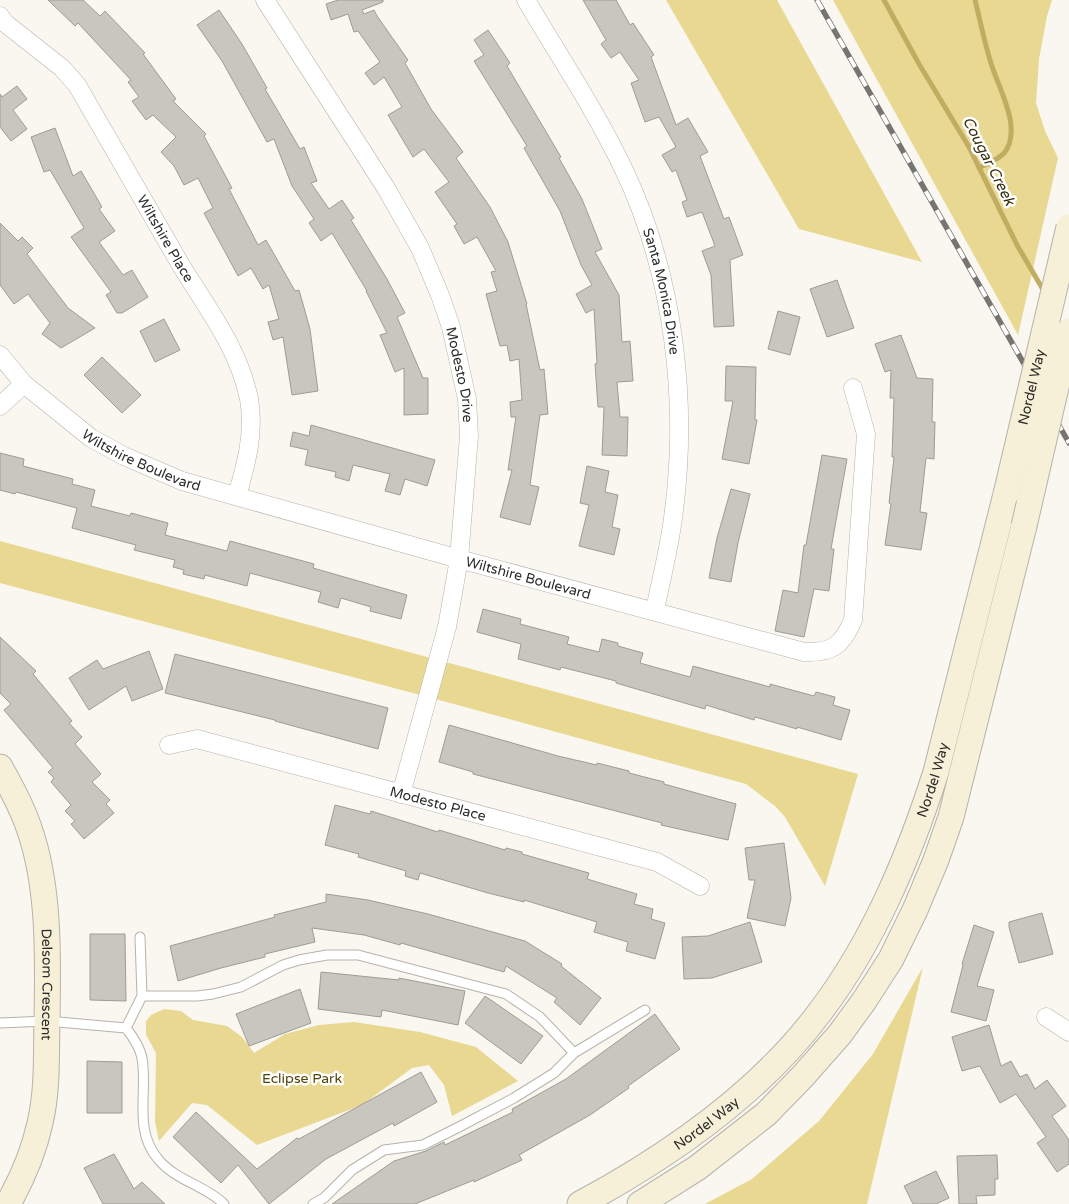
<svg xmlns="http://www.w3.org/2000/svg" width="1069" height="1204" font-family="'Varela Round',sans-serif">
  <style>
    .green { fill: #e9d892 }
    .lines { fill: none; stroke-linecap: round; stroke-linejoin: round }
    .stream { stroke: #c0ad62; stroke-width: 5 }
    .building { fill: #c8c6be; stroke: #9e9c95 }
    .lane-casing { stroke: #b5b3ab; stroke-width: 11 }
    .street-casing { stroke: #b5b3ab; stroke-width: 19 }
    .secondary-casing { stroke: #b5b3ab; stroke-width: 27 }
    .lane { stroke: #fff; stroke-width: 9 }
    .street { stroke: #fff; stroke-width: 18 }
    .secondary { stroke: #f6f0d8; stroke-width: 25 }
    .rail-casing { stroke: #767571; stroke-width: 5.5 }
    .rail { stroke: #fff; stroke-width: 4; stroke-dasharray: 11; stroke-linecap: butt }
    .secondary-bridge-casing { stroke: #b5b3ab; stroke-width: 27; stroke-linecap: butt }
    .secondary-bridge { stroke: #f6f0d8; stroke-width: 25 }
    .labels { text-anchor: middle; stroke-width: 5; stroke-linejoin: round; paint-order: stroke }
    .street-label { font-size: 14px; fill: #2c2c29; stroke: #fff }
    .park-label { font-size: 14px; fill: #534609; stroke: #fff }
    .water-label { font-size: 15px; font-style: italic; fill: #372f0d; stroke: #fff }
  </style>
  <rect width="100%" height="100%" fill="#f9f7ef"/>
  <path class="green" d="M 666,0 L 777,0 L 922,262 L 799,229 Z
    M 833,0 L 1052,0 L 1047,16 L 1039,59 L 1036,103 L 1045,131 L 1058,158 L 1018,335 Z
    M 0,541 L 858,774 L 825,886 L 785,817 L 775,806 L 746,784 L 454,704 L 0,583 Z
    M 923,967 L 867,1204 L 705,1204 L 752,1179 L 819,1121 L 873,1054 Z
    M 164,1009 L 181,1011 L 193,1020 L 227,1026 L 242,1037 L 254,1053 L 285,1034 L 319,1025 L 354,1022 L 420,1032 L 476,1047 L 518,1081 L 452,1116 L 444,1085 L 429,1065 L 412,1068 L 362,1105 L 257,1145 L 207,1105 L 192,1103 L 159,1141 L 155,1122 L 156,1053 L 146,1035 L 146,1021 L 151,1015 Z"/>
  <g class="lines">
    <path class="stream" d="M 884,0 L 919,64 L 969,147 L 1017,245 L 1045,293
      M 975,0 C 980,20 984,40 990,60 C 997,86 1023,127 1005,152 C 1000,159 986,164 979,168"/>
  </g>
  <path class="building" d="M 48,0 L 83,0 L 100,16 L 105,11 L 145,53 L 143,54 L 176,99 L 173,101 L 206,134 L 204,136 L 232,188 L 229,189 L 258,245 L 266,240 L 295,291 L 299,290 L 310,329 L 318,391 L 292,395 L 283,337 L 273,340 L 268,322 L 279,319 L 269,285 L 263,289 L 251,268 L 238,276 L 204,213 L 213,208 L 198,178 L 184,185 L 174,166 L 161,152 L 176,137 L 153,115 L 146,120 L 132,101 L 139,97 L 128,82 L 131,80 L 78,23 L 75,26 Z
    M 338,0 L 383,0 L 383,2 L 362,10 L 364,14 L 374,10 L 377,16 L 408,60 L 405,63 L 431,109 L 463,152 L 456,158 L 490,207 L 508,242 L 527,304 L 526,304 L 540,370 L 544,369 L 548,414 L 540,415 L 530,485 L 539,487 L 530,525 L 500,517 L 512,470 L 508,470 L 516,417 L 511,417 L 510,402 L 522,400 L 519,359 L 510,361 L 507,345 L 500,346 L 486,294 L 497,291 L 491,272 L 496,271 L 477,237 L 464,244 L 454,226 L 457,224 L 435,192 L 449,182 L 424,149 L 413,157 L 388,115 L 402,107 L 384,77 L 374,85 L 365,73 L 380,62 L 358,31 L 354,32 L 348,14 L 331,20 L 326,4 Z
    M 583,0 L 616,0 L 630,25 L 633,23 L 654,55 L 651,57 L 676,125 L 688,118 L 708,152 L 700,156 L 724,219 L 729,217 L 743,255 L 730,260 L 734,326 L 714,327 L 711,275 L 702,251 L 715,246 L 702,212 L 687,217 L 682,202 L 687,200 L 676,170 L 672,172 L 662,155 L 676,147 L 659,117 L 645,122 L 631,83 L 639,80 L 620,52 L 611,58 L 601,44 L 606,40 Z
    M 219,10 L 242,44 L 267,88 L 265,89 L 300,149 L 304,147 L 317,181 L 311,183 L 329,209 L 342,200 L 354,218 L 351,220 L 387,279 L 405,313 L 397,317 L 423,378 L 428,378 L 428,414 L 404,415 L 404,368 L 395,372 L 380,335 L 387,333 L 366,291 L 367,291 L 332,233 L 321,241 L 309,223 L 314,219 L 292,186 L 274,139 L 267,142 L 222,61 L 197,25 Z
    M 488,30 L 510,63 L 507,66 L 561,157 L 559,158 L 582,199 L 602,249 L 595,252 L 619,295 L 622,342 L 630,341 L 633,381 L 617,382 L 620,417 L 628,417 L 627,456 L 602,455 L 604,407 L 598,407 L 595,364 L 597,363 L 594,309 L 586,313 L 576,294 L 592,285 L 581,265 L 560,211 L 524,148 L 527,146 L 474,61 L 484,55 L 474,40 Z
    M 17,86 L 27,99 L 13,110 L 27,129 L 11,141 L 0,127 L 0,94 L 2,97 Z
    M 55,128 L 73,176 L 81,171 L 102,207 L 99,209 L 115,231 L 99,242 L 123,275 L 132,270 L 148,297 L 122,313 L 117,313 L 106,295 L 111,292 L 71,237 L 84,228 L 50,170 L 44,172 L 31,137 Z
    M 0,223 L 18,241 L 22,237 L 33,248 L 27,254 L 68,308 L 95,328 L 61,348 L 42,334 L 50,323 L 28,294 L 14,304 L 0,285 Z
    M 837,280 L 854,328 L 827,337 L 810,289 Z
    M 778,311 L 800,317 L 790,355 L 768,349 Z
    M 164,319 L 180,350 L 155,362 L 140,331 Z
    M 901,335 L 917,378 L 933,379 L 932,422 L 935,422 L 934,459 L 926,458 L 920,512 L 927,513 L 921,550 L 885,545 L 891,504 L 889,503 L 894,457 L 892,457 L 894,398 L 890,398 L 891,370 L 885,372 L 875,344 Z
    M 102,357 L 141,395 L 122,413 L 84,375 Z
    M 726,366 L 756,367 L 755,420 L 757,420 L 749,464 L 722,459 L 733,401 L 725,401 Z
    M 311,425 L 435,460 L 427,486 L 405,479 L 400,495 L 385,491 L 390,474 L 353,465 L 349,481 L 335,477 L 336,472 L 305,465 L 308,450 L 290,446 L 293,432 L 309,436 Z
    M 0,453 L 24,459 L 23,466 L 73,479 L 72,484 L 95,490 L 91,506 L 130,516 L 131,513 L 168,523 L 165,535 L 227,551 L 230,541 L 314,564 L 313,568 L 407,595 L 401,619 L 370,611 L 371,607 L 341,598 L 338,608 L 318,602 L 321,592 L 250,573 L 247,586 L 205,575 L 204,579 L 183,574 L 184,570 L 173,567 L 175,560 L 134,550 L 136,545 L 72,528 L 77,508 L 16,492 L 15,494 L 0,490 Z
    M 822,455 L 847,459 L 831,549 L 834,549 L 829,591 L 814,589 L 804,637 L 775,631 L 783,590 L 798,593 L 804,545 L 806,545 Z
    M 587,466 L 609,471 L 605,492 L 618,495 L 612,527 L 620,529 L 614,555 L 579,546 L 589,505 L 580,503 Z
    M 731,489 L 750,494 L 738,543 L 731,582 L 709,578 L 717,538 Z
    M 483,609 L 521,619 L 520,624 L 569,637 L 567,644 L 599,652 L 602,639 L 618,643 L 618,646 L 643,653 L 640,663 L 690,677 L 693,666 L 770,687 L 770,684 L 814,696 L 816,692 L 835,697 L 833,705 L 850,710 L 841,740 L 797,727 L 797,729 L 755,717 L 754,720 L 706,705 L 705,709 L 616,683 L 616,681 L 561,667 L 560,670 L 518,659 L 521,644 L 477,632 Z
    M 0,637 L 36,671 L 33,674 L 72,721 L 69,723 L 82,737 L 75,744 L 101,774 L 92,782 L 110,800 L 106,804 L 114,813 L 84,839 L 71,824 L 75,821 L 65,811 L 71,805 L 51,782 L 54,778 L 48,772 L 53,768 L 4,710 L 11,704 L 0,693 Z
    M 149,651 L 163,689 L 132,701 L 126,686 L 89,710 L 69,678 L 97,660 L 103,669 Z
    M 175,654 L 388,708 L 378,749 L 275,721 L 275,720 L 165,693 Z
    M 449,725 L 558,756 L 597,765 L 597,763 L 629,771 L 629,773 L 664,782 L 664,784 L 736,804 L 728,840 L 661,825 L 662,823 L 473,774 L 473,772 L 439,762 Z
    M 335,805 L 370,814 L 371,811 L 438,832 L 439,830 L 505,850 L 506,848 L 522,852 L 522,854 L 589,873 L 587,879 L 637,894 L 634,904 L 653,909 L 651,919 L 665,923 L 655,959 L 626,951 L 628,942 L 594,932 L 597,922 L 524,900 L 524,902 L 488,893 L 420,873 L 418,880 L 405,876 L 406,871 L 358,857 L 359,854 L 325,845 Z
    M 784,843 L 791,898 L 785,926 L 747,918 L 755,880 L 749,880 L 745,848 Z
    M 326,894 L 368,900 L 428,914 L 525,941 L 562,964 L 561,966 L 601,998 L 580,1025 L 554,1002 L 557,998 L 506,966 L 504,972 L 401,943 L 400,945 L 364,935 L 312,928 L 315,942 L 265,954 L 265,957 L 221,968 L 178,981 L 170,946 L 275,917 L 274,915 L 326,902 Z
    M 1042,913 L 1053,954 L 1019,963 L 1009,927 L 1009,922 Z
    M 750,922 L 762,962 L 712,978 L 684,979 L 682,937 L 708,936 Z
    M 974,925 L 994,932 L 977,986 L 994,990 L 986,1021 L 951,1012 L 963,965 L 962,964 Z
    M 90,934 L 125,934 L 126,1001 L 90,1000 Z
    M 321,972 L 399,980 L 399,978 L 465,991 L 458,1025 L 382,1010 L 381,1017 L 318,1009 Z
    M 300,989 L 311,1023 L 249,1046 L 236,1014 Z
    M 485,996 L 543,1036 L 521,1064 L 465,1023 Z
    M 655,1014 L 680,1049 L 628,1086 L 629,1088 L 590,1115 L 519,1155 L 522,1160 L 474,1182 L 474,1180 L 415,1204 L 332,1204 L 394,1161 L 426,1151 L 444,1142 L 445,1145 L 513,1112 L 512,1109 L 566,1079 Z
    M 989,1025 L 1001,1066 L 1011,1061 L 1020,1077 L 1027,1074 L 1035,1089 L 1047,1080 L 1066,1106 L 1052,1116 L 1069,1140 L 1069,1164 L 1057,1172 L 1037,1143 L 1046,1137 L 1016,1094 L 1000,1103 L 980,1066 L 962,1071 L 952,1037 Z
    M 87,1061 L 122,1062 L 122,1113 L 87,1113 Z
    M 421,1072 L 437,1102 L 394,1126 L 393,1123 L 326,1159 L 269,1204 L 238,1165 L 221,1183 L 173,1137 L 196,1112 L 257,1169 L 297,1138 L 299,1139 Z
    M 114,1154 L 134,1189 L 142,1182 L 165,1204 L 103,1204 L 84,1168 Z
    M 997,1155 L 998,1179 L 995,1179 L 995,1195 L 976,1196 L 977,1204 L 959,1204 L 957,1156 Z
    M 936,1171 L 949,1198 L 936,1204 L 913,1204 L 904,1186 Z"/>
  <g class="lines">
    <g class="lane-casing">
      <path id="lane" d="M 140,937 L 142,996
        M 0,1023 L 47,1021 L 126,1028
        M 126,1028 L 142,996 L 197,996 L 213,994 L 241,987 L 283,965 L 299,960 L 327,955 L 358,955 L 506,994 L 540,1017 L 574,1053
        M 126,1028 C 133,1037 140,1047 142,1058 C 148,1092 133,1130 158,1159 C 176,1181 205,1185 224,1204
        M 313,1204 L 324,1198 L 352,1170 L 384,1150 L 423,1145 L 457,1128 L 514,1098 L 554,1073 L 574,1053 L 645,1010"/>
    </g>
    <g class="street-casing">
      <g id="street">
        <path id="s1" d="M 265,0 L 386,188 L 420,248 L 440,295 L 451,327 L 467,399 L 469,436 L 459,559 L 447,627 L 401,794"/>
        <path id="s2" d="M 526,0 C 559,56 596,111 624,170 C 674,275 689,403 673,518 C 669,549 661,580 655,610"/>
        <path id="s3" d="M 0,16 L 5,23 L 62,68 L 77,85 C 111,144 145,203 179,262 C 206,307 238,346 249,399 C 255,433 246,464 237,496"/>
        <path id="s4" d="M 0,355 L 24,384 L 91,438 L 124,456 L 182,481 L 459,559 L 804,652 C 832,653 842,646 853,620 L 866,434 L 853,388"/>
        <path d="M 0,406 L 24,384"/>
        <path id="s5" d="M 169,745 L 197,739 L 657,862 L 700,886"/>
        <path d="M 1046,1017 L 1069,1032"/>
      </g>
    </g>
    <g class="secondary-casing">
      <g id="secondary">
        <path id="s6" d="M 0,767 C 11,787 22,807 29,828 C 50,887 48,959 47,1021 C 46,1055 48,1089 40,1123 C 34,1151 22,1179 8,1204"/>
        <path id="s7" d="M 580,1204 C 669,1156 759,1094 820,1012 C 874,941 909,856 936,772 L 1006,494"/>
        <path d="M 640,1204 L 697,1168 L 766,1114 L 803,1076 L 840,1034 L 864,1001 L 891,959 L 915,910 L 936,860 L 951,817 L 1024,526"/>
      </g>
    </g>
    <use href="#lane" class="lane"/>
    <use href="#street" class="street"/>
    <use href="#secondary" class="secondary"/>
    <g class="rail-casing">
      <path id="rail" d="M 817,0 L 1069,443"/>
    </g>
    <use href="#rail" class="rail"/>
    <g class="secondary-bridge-casing">
      <g id="secondary-bridge">
        <path id="s8" d="M 1006,494 L 1069,227"/>
        <path d="M 1024,526 L 1069,331"/>
      </g>
    </g>
    <use href="#secondary-bridge" class="secondary-bridge"/>
  </g>
  <g class="labels">
    <g class="street-label">
      <text dy="5" stroke="none"><textPath href="#s3" startOffset="281">Wiltshire Place</textPath></text>
      <text dy="5" stroke="none"><textPath href="#s2" startOffset="324">Santa Monica Drive</textPath></text>
      <text dy="5" stroke="none"><textPath href="#s1" startOffset="426">Modesto Drive</textPath></text>
      <text dy="5" stroke="none"><textPath href="#s8" startOffset="110">Nordel Way</textPath></text>
      <text dy="5" stroke="none"><textPath href="#s4" startOffset="179">Wiltshire Boulevard</textPath></text>
      <text dy="5" stroke="none"><textPath href="#s4" startOffset="584">Wiltshire Boulevard</textPath></text>
      <text dy="5" stroke="none"><textPath href="#s7" startOffset="569">Nordel Way</textPath></text>
      <text dy="5" stroke="none"><textPath href="#s5" startOffset="278">Modesto Place</textPath></text>
      <text dy="5" stroke="none"><textPath href="#s6" startOffset="226">Delsom Crescent</textPath></text>
      <text dy="5" stroke="none"><textPath href="#s7" startOffset="150">Nordel Way</textPath></text>
    </g>
    <g class="park-label">
      <text x="302" y="1083">Eclipse Park</text>
    </g>
    <g class="water-label">
      <text transform="translate(989 161) rotate(63)" y="5">Cougar Creek</text>
    </g>
  </g>
</svg>
